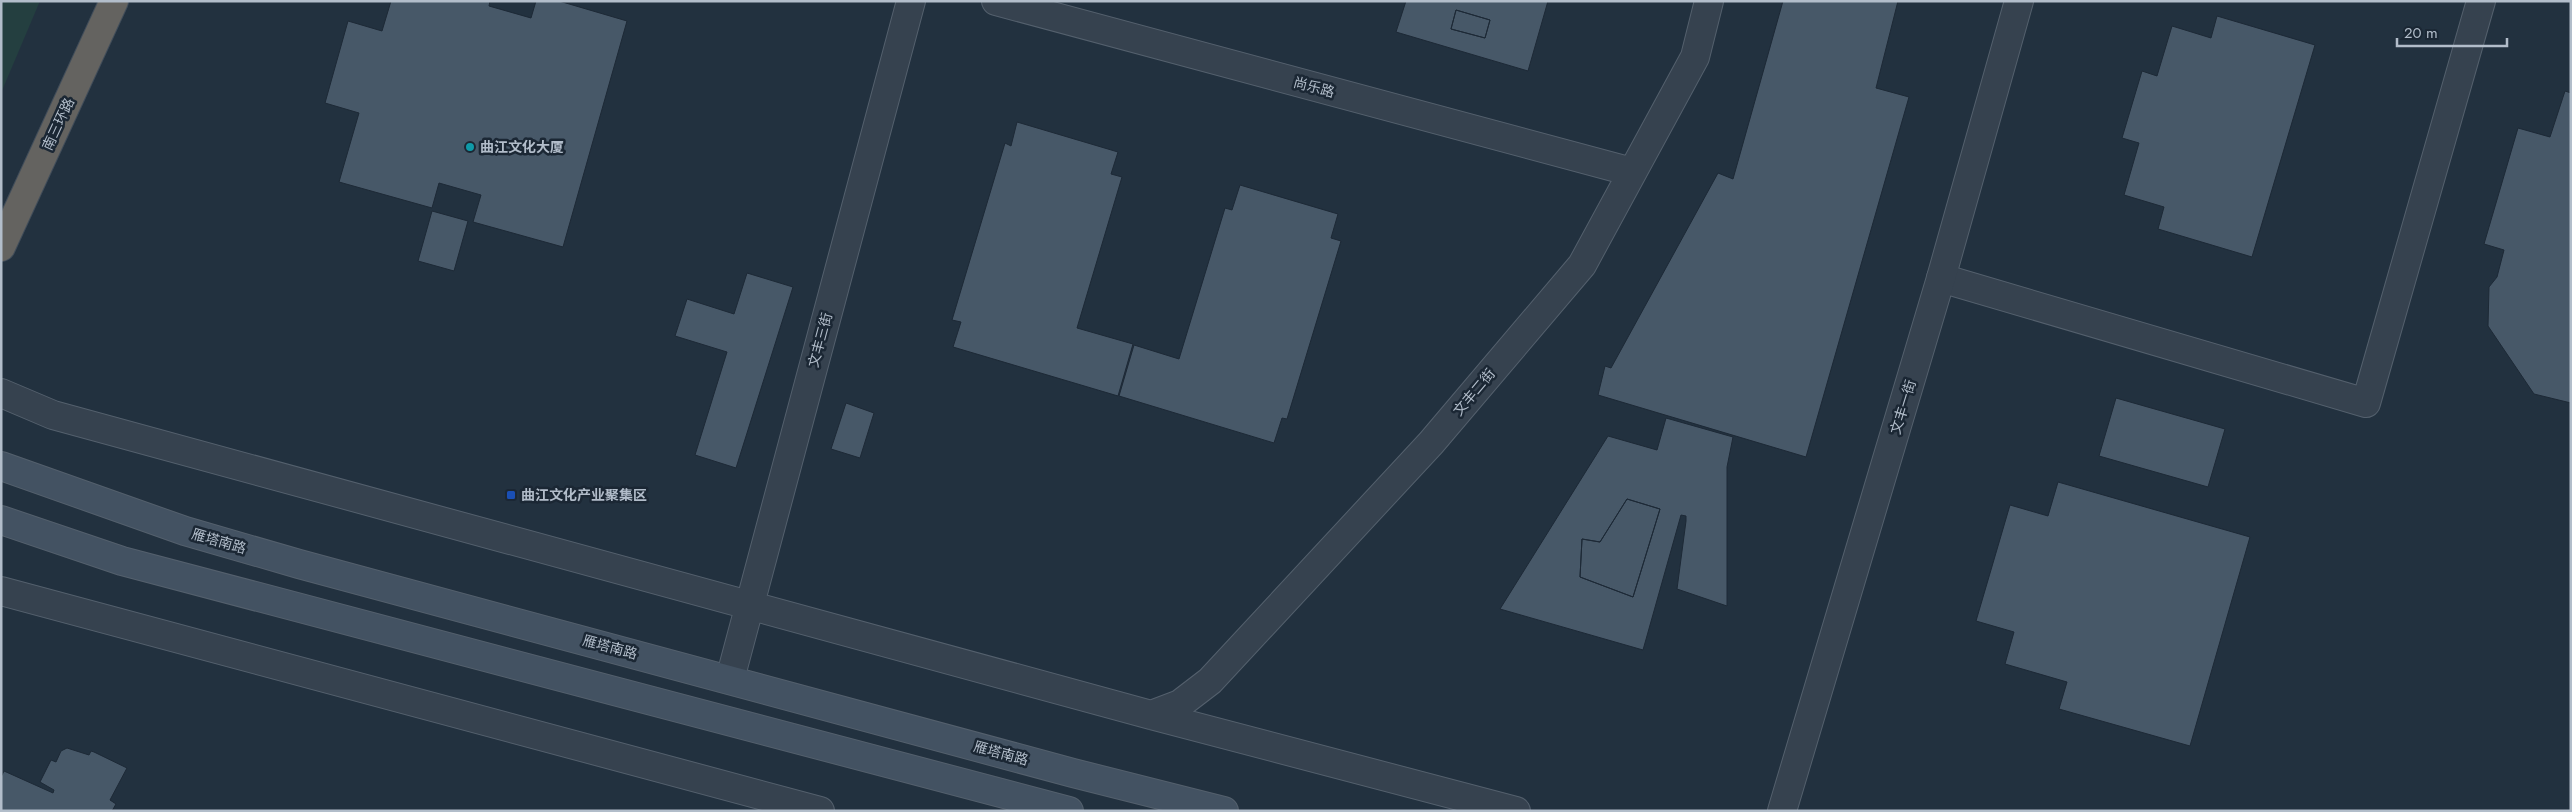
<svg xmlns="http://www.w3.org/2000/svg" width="2572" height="812" font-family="Jost,'Noto Sans SC',sans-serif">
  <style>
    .green { fill: #243f40 }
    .building { fill: #475868; stroke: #1d2936; fill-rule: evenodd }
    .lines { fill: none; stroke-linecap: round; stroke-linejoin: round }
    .minor-casing { stroke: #54606d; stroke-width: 30 }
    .tertiary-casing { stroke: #54606d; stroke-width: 30 }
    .secondary-casing { stroke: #54606d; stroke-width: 30 }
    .trunk-casing { stroke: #414d5a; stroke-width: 30 }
    .minor { stroke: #36424f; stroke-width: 28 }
    .tertiary { stroke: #36424f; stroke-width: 28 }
    .secondary { stroke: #435262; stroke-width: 28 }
    .trunk { stroke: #646360; stroke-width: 28 }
    .culture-dot { fill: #0f9aa8; stroke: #1b2734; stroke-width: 2 }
    .transit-dot { fill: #1a4fb4; stroke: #1b2734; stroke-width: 2 }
    .labels { text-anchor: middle; stroke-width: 5; stroke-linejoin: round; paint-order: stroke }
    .street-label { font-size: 14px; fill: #b2bdca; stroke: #1b2734 }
    .poi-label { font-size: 14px; font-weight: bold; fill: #b2bdca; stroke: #1b2734; text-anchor: start }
  </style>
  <rect width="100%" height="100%" fill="#22313f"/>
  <path class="green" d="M 1,1 L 40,1 L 1,93 Z"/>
  <path class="building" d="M 391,1 L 490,1 L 489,6 L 531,18 L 536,1 L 559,1 L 627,21 L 563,247 L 473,222 L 481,195 L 439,183 L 432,208 L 339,182 L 359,113 L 325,103 L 348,21 L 382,31 Z
    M 1406,1 L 1548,1 L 1528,71 L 1396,32 ZM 1456,10 L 1490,20 L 1485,38 L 1451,29 Z
    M 1783,1 L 1898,1 L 1876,88 L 1909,97 L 1806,457 L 1598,395 L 1605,366 L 1611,368 L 1718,173 L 1733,179 Z
    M 1456,10 L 1490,20 L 1485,38 L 1451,29 Z
    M 2217,16 L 2315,45 L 2252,257 L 2158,229 L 2164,207 L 2124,195 L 2139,143 L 2122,138 L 2142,71 L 2157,76 L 2172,26 L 2211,38 Z
    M 2565,91 L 2571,93 L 2571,403 L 2534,394 L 2488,326 L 2489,287 L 2497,277 L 2504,250 L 2484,244 L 2518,128 L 2550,137 Z
    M 1017,122 L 1118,152 L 1111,174 L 1122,177 L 1077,328 L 1133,344 L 1118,396 L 953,347 L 961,322 L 952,320 L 1005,143 L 1011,146 Z
    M 1240,185 L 1338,214 L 1331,238 L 1341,241 L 1287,419 L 1282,418 L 1274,443 L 1119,396 L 1134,345 L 1179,359 L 1225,208 L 1232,210 Z
    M 432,211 L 468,221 L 454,271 L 418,261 Z
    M 747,273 L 793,287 L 736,468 L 695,455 L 727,352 L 675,336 L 687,299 L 734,314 Z
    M 2116,398 L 2225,429 L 2208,487 L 2099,456 Z
    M 846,403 L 874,413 L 860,458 L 831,449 Z
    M 1666,418 L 1733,437 L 1727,467 L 1727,606 L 1677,589 L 1686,521 L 1686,516 L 1681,515 L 1643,650 L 1500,609 L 1608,436 L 1657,450 ZM 1627,499 L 1660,509 L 1633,597 L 1580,577 L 1582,539 L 1600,542 Z
    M 2058,482 L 2250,537 L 2190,746 L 2059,709 L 2067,682 L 2005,664 L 2014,632 L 1976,621 L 2010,505 L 2048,516 Z
    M 1627,499 L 1660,509 L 1633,597 L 1580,577 L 1582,539 L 1600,542 Z
    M 67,748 L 89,755 L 91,751 L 94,752 L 127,768 L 110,800 L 116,804 L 112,811 L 1,811 L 1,777 L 4,771 L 53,793 L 54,790 L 40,782 L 51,760 L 56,762 L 61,751 Z"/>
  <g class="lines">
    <g class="minor-casing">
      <path id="minor" d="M 996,1 L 1632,172
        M 1941,278 L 2366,403 L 2481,1
        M 1,393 L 53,415 L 1151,715 L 1516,811
        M 1,591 L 820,811
        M 730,679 L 911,1
        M 1151,715 L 1180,704 L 1210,681 L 1431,443 L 1582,265 L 1695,57 L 1709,1"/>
    </g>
    <g class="tertiary-casing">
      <path id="tertiary" d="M 1782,811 L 1941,278 L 2019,1"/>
    </g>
    <g class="secondary-casing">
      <path id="secondary" d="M 1,466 L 185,531 L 299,564 L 1073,773 L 1224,811
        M 1,520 L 122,561 L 1069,811"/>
    </g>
    <g class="trunk-casing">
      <path id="trunk" d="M 1,247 L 114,1"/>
    </g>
    <use href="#minor" class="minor"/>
    <use href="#tertiary" class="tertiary"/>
    <use href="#secondary" class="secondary"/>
    <use href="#trunk" class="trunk"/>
  </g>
  <circle class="culture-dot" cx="470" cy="147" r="5"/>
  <rect class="transit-dot" x="506" y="490" width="10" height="10" rx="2.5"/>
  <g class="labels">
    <g class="street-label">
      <text transform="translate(1314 87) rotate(15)" y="5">尚乐路</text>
      <text transform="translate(58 124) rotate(-65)" y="5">南三环路</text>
      <text transform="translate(820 340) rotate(-75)" y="5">文丰三街</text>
      <text transform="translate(1474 392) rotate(-50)" y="5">文丰二街</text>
      <text transform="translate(1903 407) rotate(-73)" y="5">文丰一街</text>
      <text transform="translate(219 541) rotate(16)" y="5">雁塔南路</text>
      <text transform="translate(610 647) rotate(15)" y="5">雁塔南路</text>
      <text transform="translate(1001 753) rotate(15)" y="5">雁塔南路</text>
    </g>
    <g class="poi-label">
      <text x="480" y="152">曲江文化大厦</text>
      <text x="521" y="500">曲江文化产业聚集区</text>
    </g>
  </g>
  <rect width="2572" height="812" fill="none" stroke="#b2bdca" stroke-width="5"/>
  <path d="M2397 38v8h110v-8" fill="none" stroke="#b2bdca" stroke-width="2.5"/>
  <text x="2404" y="38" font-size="15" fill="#b2bdca" stroke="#1b2734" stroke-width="4" paint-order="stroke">20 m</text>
</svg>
